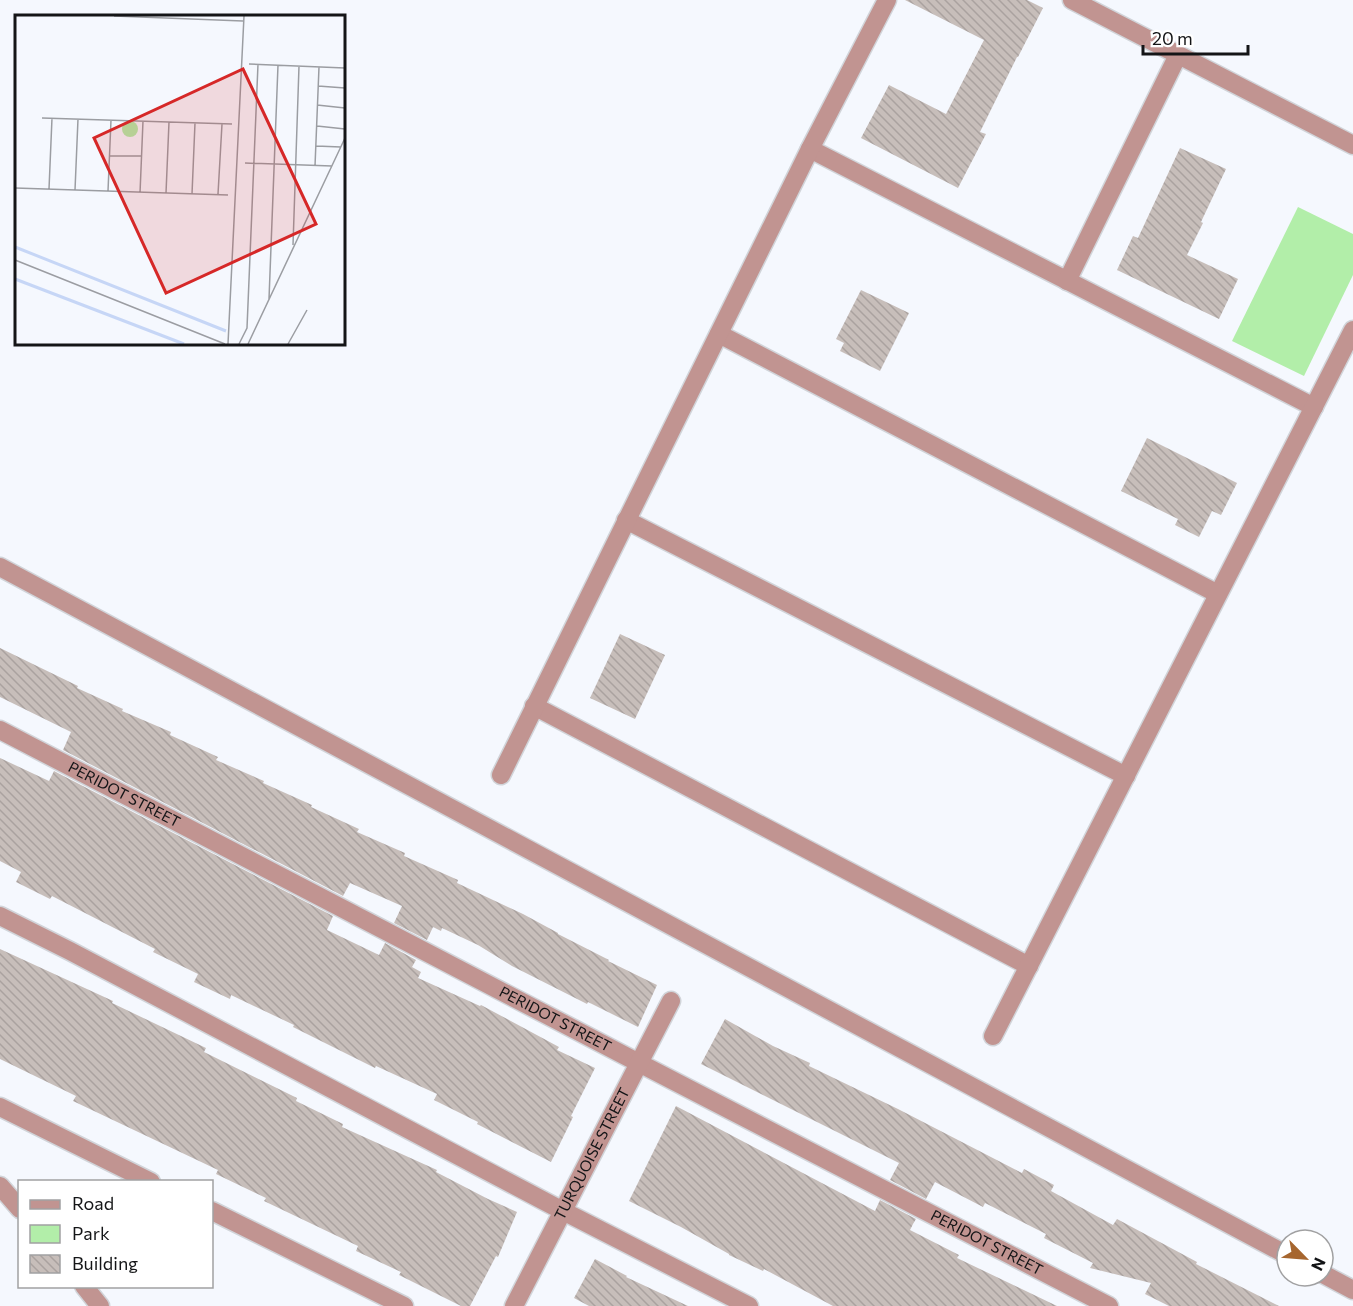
<svg xmlns="http://www.w3.org/2000/svg" width="1353" height="1306" font-family="Commissioner,sans-serif">
  <style>
    .green { fill: #b2eea9 }
    .building { fill: url(#building-back-hatch) }
    .lines { fill: none; stroke-linecap: round; stroke-linejoin: round }
    .street-casing { stroke: #d1d4d9; stroke-width: 21 }
    .street { stroke: #c19491; stroke-width: 18 }
    .labels { text-anchor: middle; stroke-width: 5; stroke-linejoin: round; paint-order: stroke }
    .street-label { font-size: 15px; fill: #141517; stroke: #fff }
    .inset-river { fill: none; stroke: #c6d6f6; stroke-width: 3 }
    .inset-road { fill: none; stroke: #9b9da2; stroke-width: 1.5 }
    .view { fill: #d62828; fill-opacity: 0.15; stroke: #d62828; stroke-width: 3 }
    .inset-edge { fill: none; stroke: #141517; stroke-width: 3 }
  </style>
  <defs>
    <pattern id="building-back-hatch" width="6" height="6" patternUnits="userSpaceOnUse" patternTransform="scale(1.5)"><rect width="6" height="6" fill="#c7beba"/><path d="M-1 5l2 2M0 0l6 6M5-1l2 2" fill="none" stroke="#aaa29f"/></pattern>
  </defs>
  <rect width="100%" height="100%" fill="#f5f8fe"/>
  <path class="green" d="M 1298,207 L 1353,234 L 1353,275 L 1304,376 L 1232,341 Z"/>
  <path class="building" d="M 905,0 L 1027,0 L 1043,8 L 1018,57 L 1017,57 L 980,132 L 986,134 L 958,188 L 861,138 L 889,85 L 946,114 L 984,40 Z
    M 1180,148 L 1226,169 L 1201,222 L 1203,223 L 1187,255 L 1238,279 L 1219,319 L 1117,270 L 1133,236 L 1138,238 Z
    M 861,290 L 909,313 L 880,371 L 840,351 L 844,343 L 836,339 Z
    M 1147,438 L 1237,483 L 1221,515 L 1212,511 L 1199,537 L 1175,525 L 1178,519 L 1121,491 Z
    M 620,634 L 665,655 L 635,719 L 590,698 Z
    M 0,648 L 78,686 L 77,688 L 123,709 L 122,711 L 171,732 L 170,735 L 218,757 L 216,760 L 264,781 L 263,783 L 312,805 L 311,807 L 359,829 L 357,832 L 405,853 L 404,856 L 458,880 L 457,883 L 523,914 L 558,933 L 558,934 L 609,960 L 608,961 L 657,985 L 638,1027 L 588,1002 L 587,1004 L 512,966 L 478,945 L 442,928 L 441,931 L 433,927 L 427,940 L 394,923 L 402,906 L 350,883 L 343,896 L 63,750 L 71,732 L 0,697 Z
    M 0,758 L 49,781 L 54,771 L 333,916 L 327,930 L 379,955 L 385,943 L 416,960 L 412,967 L 421,972 L 418,978 L 480,1006 L 481,1005 L 559,1047 L 557,1050 L 595,1068 L 571,1116 L 573,1117 L 551,1162 L 477,1124 L 478,1122 L 434,1100 L 437,1094 L 376,1066 L 375,1068 L 293,1027 L 294,1025 L 231,995 L 230,999 L 194,982 L 198,974 L 153,952 L 155,949 L 52,896 L 50,899 L 16,882 L 21,872 L 0,861 Z
    M 0,949 L 113,1001 L 112,1003 L 206,1048 L 204,1052 L 297,1098 L 296,1101 L 343,1124 L 342,1127 L 437,1170 L 436,1172 L 488,1199 L 517,1212 L 498,1257 L 496,1256 L 470,1306 L 461,1306 L 399,1275 L 401,1272 L 356,1251 L 358,1246 L 264,1201 L 266,1198 L 216,1174 L 218,1170 L 73,1101 L 76,1096 L 0,1059 Z
    M 725,1019 L 773,1046 L 810,1063 L 809,1066 L 898,1109 L 1022,1173 L 1024,1169 L 1054,1185 L 1051,1191 L 1113,1225 L 1117,1219 L 1197,1262 L 1196,1264 L 1279,1306 L 1169,1306 L 1145,1294 L 1151,1283 L 1090,1268 L 1093,1263 L 1044,1238 L 1046,1234 L 985,1203 L 983,1207 L 935,1182 L 926,1199 L 890,1180 L 899,1163 L 701,1064 Z
    M 676,1106 L 875,1211 L 880,1200 L 916,1219 L 913,1224 L 912,1223 L 913,1224 L 910,1230 L 959,1255 L 957,1258 L 1057,1306 L 833,1306 L 764,1269 L 763,1271 L 729,1255 L 729,1254 L 681,1227 L 629,1201 Z
    M 595,1259 L 627,1276 L 626,1277 L 688,1306 L 589,1306 L 574,1298 Z"/>
  <g class="lines">
    <g class="street-casing">
      <g id="street">
        <path d="M 1072,0 L 1353,145"/>
        <path d="M 810,149 L 1314,407"/>
        <path d="M 1067,281 L 1178,55"/>
        <path d="M 719,334 L 1218,594"/>
        <path d="M 626,520 L 1126,776"/>
        <path d="M 0,567 L 1287,1255"/>
        <path d="M 534,706 L 1029,966"/>
        <path id="s1" d="M 0,730 L 639,1063 L 1109,1306"/>
        <path d="M 501,775 L 810,149 L 887,0"/>
        <path d="M 0,916 L 70,951 L 563,1211 L 749,1306"/>
        <path d="M 993,1036 L 1353,330"/>
        <path d="M 0,1107 L 151,1182"/>
        <path d="M 0,1186 L 20,1209"/>
        <path d="M 212,1211 L 404,1306"/>
        <path d="M 1323,1274 L 1353,1290"/>
        <path d="M 84,1286 L 100,1306"/>
        <path id="s2" d="M 514,1306 L 671,1001"/>
      </g>
    </g>
    <use href="#street" class="street"/>
  </g>
  <g class="labels">
    <g class="street-label">
      <text dy="5" stroke="none"><textPath href="#s1" startOffset="140">PERIDOT STREET</textPath></text>
      <text dy="5" stroke="none"><textPath href="#s1" startOffset="626">PERIDOT STREET</textPath></text>
      <text dy="5" stroke="none"><textPath href="#s2" startOffset="171">TURQUOISE STREET</textPath></text>
      <text dy="5" stroke="none"><textPath href="#s1" startOffset="1112">PERIDOT STREET</textPath></text>
    </g>
  </g>
  <g transform="translate(15 15)">
    <rect width="330" height="330" fill="#f5f8fe"/>
    <path d="M107 114a8 8 0 1 1 16 0a8 8 0 1 1-16 0Z" fill="#b2eea9"/>
    <path class="inset-river" d="M 0,232 L 211,316M 0,264 L 169,329"/>
    <path class="inset-road" d="M 99,1 L 228,6M 234,49 L 330,53M 303,71 L 330,73M 302,90 L 330,93M 27,103 L 217,109M 302,111 L 330,114M 301,131 L 326,132M 95,141 L 126,141M 230,148 L 317,151M 300,151 L 304,52M 0,173 L 213,180M 34,174 L 37,103M 60,175 L 63,104M 93,176 L 96,105M 125,178 L 128,106M 151,178 L 154,107M 177,179 L 180,108M 203,179 L 207,109M 278,230 L 284,51M 0,245 L 210,329M 254,284 L 263,50M 213,329 L 229,1M 224,329 L 232,313 L 243,49M 233,329 L 330,123M 273,329 L 292,295"/>
    <path class="view" d="M 228,54 L 301,209 L 151,278 L 79,123 Z"/>
    <rect width="330" height="330" class="inset-edge"/>
  </g>
  <rect x="18" y="1180" width="195" height="108" fill="#ffffff" stroke="#a1a1a2" stroke-width="1.5"/>
  <rect x="30" y="1200" width="30" height="9" fill="#c19491" stroke="#a1a1a2" stroke-width="1.5"/>
  <text x="72" y="1210" font-size="18" fill="#141517">Road</text>
  <rect x="30" y="1225" width="30" height="18" fill="#b2eea9" stroke="#a1a1a2" stroke-width="1.5"/>
  <text x="72" y="1240" font-size="18" fill="#141517">Park</text>
  <rect x="30" y="1255" width="30" height="18" fill="url(#building-back-hatch)" stroke="#a1a1a2" stroke-width="1.5"/>
  <text x="72" y="1270" font-size="18" fill="#141517">Building</text>
  <g transform="translate(1305 1258) rotate(115)"><circle r="28" fill="#ffffff" stroke="#a1a1a2" stroke-width="1.5"/>
  <path d="M0-4.5L10 22L0 15L-10 22Z" fill="#a6662f"/>
  <text y="-9" font-size="16" font-weight="bold" text-anchor="middle" fill="#141517">N</text>
  </g>
  <path d="M1143 45v9h105v-9" fill="none" stroke="#141517" stroke-width="3"/>
  <text x="1152" y="45" font-size="18" fill="#141517" stroke="#ffffff" stroke-width="4.5" paint-order="stroke">20 m</text>
</svg>
